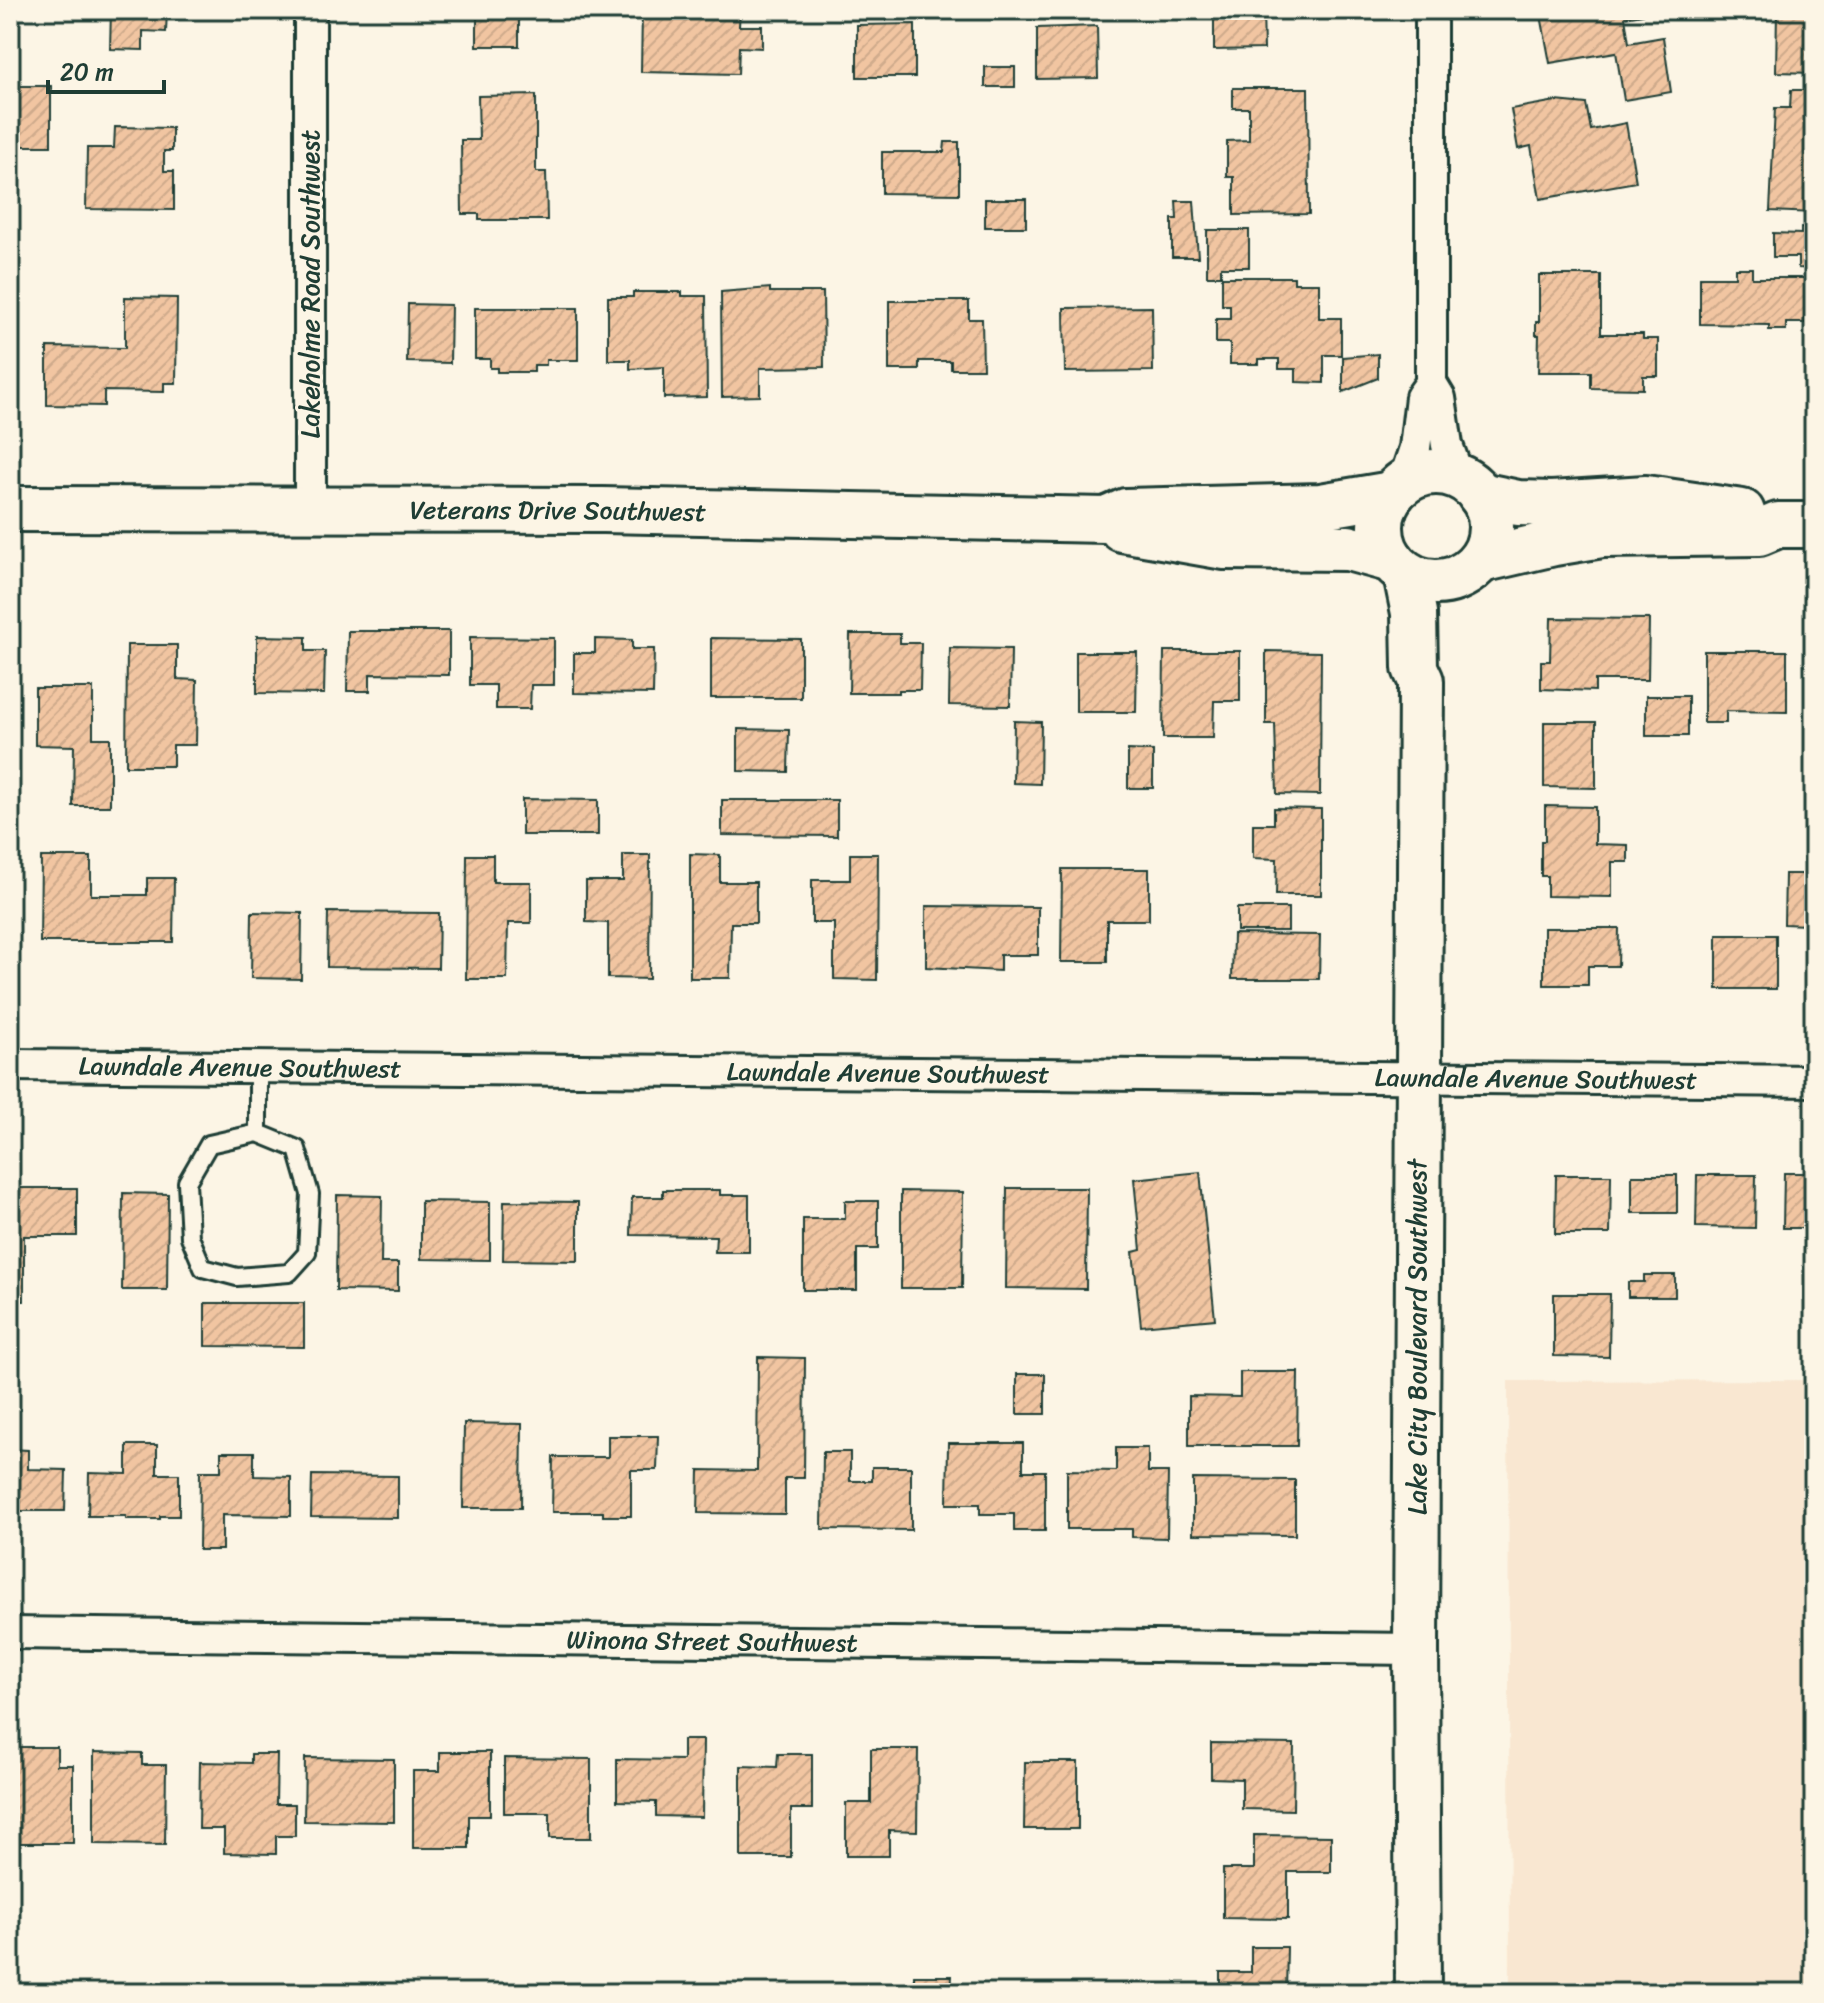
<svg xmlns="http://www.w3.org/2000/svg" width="1824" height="2003" font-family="Sriracha,sans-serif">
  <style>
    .built { fill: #f9e7d1 }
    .building { fill: url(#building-hatch); stroke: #1f3d34; stroke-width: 2 }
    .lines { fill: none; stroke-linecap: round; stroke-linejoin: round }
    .lane-casing { stroke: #1f3d34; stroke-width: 22 }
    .street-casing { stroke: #1f3d34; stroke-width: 36 }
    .secondary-casing { stroke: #1f3d34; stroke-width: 50 }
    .lane { stroke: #fcf5e5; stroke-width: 16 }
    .street { stroke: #fcf5e5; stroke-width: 30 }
    .secondary { stroke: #fcf5e5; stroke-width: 44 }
    .labels { text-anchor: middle; stroke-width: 6; stroke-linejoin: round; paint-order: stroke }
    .street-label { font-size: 26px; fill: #1f3d34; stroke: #fcf5e5 }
  </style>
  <defs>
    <pattern id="building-hatch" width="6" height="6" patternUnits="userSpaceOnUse" patternTransform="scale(2)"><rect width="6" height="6" fill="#f1c5a1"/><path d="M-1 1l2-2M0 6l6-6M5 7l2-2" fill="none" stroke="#ceaa8b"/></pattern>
  </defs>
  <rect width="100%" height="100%" fill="#fcf5e5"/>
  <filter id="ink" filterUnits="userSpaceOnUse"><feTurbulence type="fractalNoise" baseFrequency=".0125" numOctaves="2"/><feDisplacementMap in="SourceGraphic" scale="16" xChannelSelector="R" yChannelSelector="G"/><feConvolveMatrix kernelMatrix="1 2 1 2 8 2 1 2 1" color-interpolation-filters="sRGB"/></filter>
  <g filter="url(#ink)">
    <path class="built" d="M 1814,1380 L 1814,1993 L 1510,1993 L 1508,1381 Z"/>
    <path class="building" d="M 111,10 L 167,10 L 166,32 L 143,31 L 143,50 L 110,49 Z
      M 463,10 L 519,10 L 519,46 L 477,46 L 477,15 L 463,15 Z
      M 651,10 L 740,10 L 739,26 L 762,26 L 762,48 L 739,47 L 738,74 L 641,72 L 642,13 L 651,13 Z
      M 1214,10 L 1263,10 L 1264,49 L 1214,50 Z
      M 1540,10 L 1642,10 L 1643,14 L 1625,17 L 1629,43 L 1663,37 L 1671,92 L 1624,100 L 1616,52 L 1550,63 Z
      M 1777,10 L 1814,10 L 1814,73 L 1776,72 Z
      M 915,24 L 915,77 L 857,77 L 857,25 Z
      M 1097,26 L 1098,78 L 1037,79 L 1037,28 Z
      M 985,67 L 1015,67 L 1015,87 L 985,87 Z
      M 10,86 L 51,86 L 51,146 L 10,146 Z
      M 1233,88 L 1308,88 L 1309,214 L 1234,215 L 1234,177 L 1227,177 L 1227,141 L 1249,140 L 1249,108 L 1233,108 Z
      M 1791,90 L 1814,90 L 1814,213 L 1770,211 L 1775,108 L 1790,108 Z
      M 536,95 L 536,172 L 546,172 L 547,220 L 479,220 L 479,214 L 462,214 L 461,140 L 479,140 L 478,96 Z
      M 1556,101 L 1586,104 L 1591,130 L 1626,123 L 1636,182 L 1540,199 L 1531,146 L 1518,149 L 1511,109 Z
      M 115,127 L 172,128 L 172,151 L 164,151 L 164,171 L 174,171 L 174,210 L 86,209 L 87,148 L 114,148 Z
      M 945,142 L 959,142 L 959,194 L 882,193 L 882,152 L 944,152 Z
      M 985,199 L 1026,199 L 1026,227 L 985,227 Z
      M 1176,201 L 1194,201 L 1198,257 L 1172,257 L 1172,219 L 1177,219 Z
      M 1801,228 L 1814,228 L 1814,269 L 1798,268 L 1798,257 L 1773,257 L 1773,233 L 1801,234 Z
      M 1207,230 L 1249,230 L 1249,267 L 1221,267 L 1221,276 L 1207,276 Z
      M 1735,268 L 1752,268 L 1752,278 L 1805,278 L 1805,323 L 1786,323 L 1786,330 L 1769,330 L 1769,325 L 1700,324 L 1700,277 L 1735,277 Z
      M 1539,275 L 1601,275 L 1601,334 L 1643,334 L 1643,339 L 1658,339 L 1658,376 L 1643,376 L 1643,389 L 1591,388 L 1591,372 L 1538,372 L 1539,335 L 1536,335 L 1536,322 L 1539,322 Z
      M 1222,277 L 1294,277 L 1294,283 L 1319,283 L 1319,318 L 1341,318 L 1341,355 L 1324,355 L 1324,383 L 1296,382 L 1296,369 L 1279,369 L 1279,359 L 1259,359 L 1259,364 L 1230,364 L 1230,343 L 1216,343 L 1216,319 L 1230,319 L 1230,305 L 1222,305 Z
      M 770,288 L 770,292 L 823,292 L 824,367 L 760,368 L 760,396 L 722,397 L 721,292 Z
      M 633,292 L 682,292 L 682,296 L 706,296 L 707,397 L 664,398 L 664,367 L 630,369 L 630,360 L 608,360 L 608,297 L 633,297 Z
      M 125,297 L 177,298 L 176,383 L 164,383 L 164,392 L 104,391 L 104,406 L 47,405 L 47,347 L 125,348 Z
      M 889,301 L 969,301 L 969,319 L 982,319 L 983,369 L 951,369 L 951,361 L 919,361 L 919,370 L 889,370 Z
      M 408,304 L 451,305 L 450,363 L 407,362 Z
      M 1152,307 L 1153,371 L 1065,372 L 1064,308 Z
      M 475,308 L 578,308 L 578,360 L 546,360 L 546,365 L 534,365 L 534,372 L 497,372 L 497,368 L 490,368 L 490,359 L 475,359 Z
      M 1378,354 L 1378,378 L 1343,392 L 1343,357 Z
      M 1551,618 L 1649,619 L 1648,680 L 1595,680 L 1595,691 L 1541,689 L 1541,661 L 1550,661 Z
      M 348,631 L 449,631 L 449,675 L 370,674 L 370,691 L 347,691 Z
      M 850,634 L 900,634 L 900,643 L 921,643 L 920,690 L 899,690 L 899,693 L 849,693 Z
      M 257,636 L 306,637 L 306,651 L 325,651 L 324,694 L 257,693 Z
      M 470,637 L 554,638 L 554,685 L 531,685 L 530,709 L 496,709 L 496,685 L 470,685 Z
      M 711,638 L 801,639 L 801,698 L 711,698 Z
      M 595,639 L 632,640 L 632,649 L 654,649 L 653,694 L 574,693 L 574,653 L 595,653 Z
      M 127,645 L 177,645 L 177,679 L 197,680 L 196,745 L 173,745 L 173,766 L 126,766 Z
      M 950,648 L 1011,649 L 1010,706 L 949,705 Z
      M 1164,651 L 1240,651 L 1240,701 L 1214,701 L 1213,738 L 1163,738 Z
      M 1266,651 L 1321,652 L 1320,795 L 1277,794 L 1275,724 L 1266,724 Z
      M 1704,651 L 1787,651 L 1787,712 L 1726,711 L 1726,723 L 1704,723 Z
      M 1076,652 L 1137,652 L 1136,712 L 1076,712 Z
      M 35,688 L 93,688 L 93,738 L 110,738 L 110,806 L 73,806 L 74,746 L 35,745 Z
      M 1646,696 L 1688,696 L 1688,736 L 1646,736 Z
      M 1014,721 L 1041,722 L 1040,784 L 1013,783 Z
      M 1544,722 L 1596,722 L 1596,788 L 1544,787 Z
      M 738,729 L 789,730 L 788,772 L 738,771 Z
      M 1128,750 L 1153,751 L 1153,788 L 1128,788 Z
      M 522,799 L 598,800 L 598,835 L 522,835 Z
      M 722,800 L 837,800 L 837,836 L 722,835 Z
      M 1545,806 L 1595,807 L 1595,844 L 1628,845 L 1628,862 L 1612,862 L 1612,897 L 1547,896 L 1547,876 L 1541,876 L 1541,841 L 1545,841 Z
      M 1274,808 L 1321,809 L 1321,895 L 1276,895 L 1277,859 L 1253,858 L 1253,824 L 1274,824 Z
      M 690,854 L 720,855 L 720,882 L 756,882 L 756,923 L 731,923 L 730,978 L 690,978 Z
      M 850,854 L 878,854 L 877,980 L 834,979 L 834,923 L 812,923 L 812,880 L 850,880 Z
      M 467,855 L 493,855 L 493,882 L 531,882 L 531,923 L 508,923 L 507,979 L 466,979 Z
      M 623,855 L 650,855 L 649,979 L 608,978 L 608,923 L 586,922 L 586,881 L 623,881 Z
      M 41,857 L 91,857 L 91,895 L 147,895 L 147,878 L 174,878 L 173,942 L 40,942 Z
      M 1062,869 L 1149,869 L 1149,920 L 1107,920 L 1107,962 L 1061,962 Z
      M 1785,874 L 1806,874 L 1806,925 L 1784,924 Z
      M 926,906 L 1038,907 L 1038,955 L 1000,955 L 1000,971 L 926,967 Z
      M 1237,908 L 1288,908 L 1288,931 L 1237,931 Z
      M 252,912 L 302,913 L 301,979 L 251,978 Z
      M 328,912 L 439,913 L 438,968 L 327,967 Z
      M 1544,928 L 1619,928 L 1618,966 L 1588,966 L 1588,985 L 1544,985 Z
      M 1807,933 L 1814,933 L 1814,986 L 1807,986 Z
      M 1233,934 L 1320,935 L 1319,979 L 1232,979 Z
      M 1717,935 L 1776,935 L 1776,989 L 1717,989 Z
      M 1200,1172 L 1215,1319 L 1141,1326 L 1133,1252 L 1141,1250 L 1134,1179 Z
      M 1784,1173 L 1814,1173 L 1814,1228 L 1783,1228 Z
      M 1556,1175 L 1611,1175 L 1610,1234 L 1555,1234 Z
      M 1632,1175 L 1677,1175 L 1677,1213 L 1632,1213 Z
      M 1697,1175 L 1756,1175 L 1755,1228 L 1696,1227 Z
      M 10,1188 L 77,1188 L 77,1236 L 24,1236 L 24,1301 L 10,1301 Z
      M 1007,1188 L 1087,1188 L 1086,1289 L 1006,1288 Z
      M 663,1190 L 720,1190 L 720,1195 L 749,1195 L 749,1252 L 715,1252 L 716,1236 L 631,1235 L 632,1197 L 663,1197 Z
      M 901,1191 L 963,1192 L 962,1288 L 901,1288 Z
      M 123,1193 L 168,1194 L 167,1290 L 122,1290 Z
      M 337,1195 L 382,1196 L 381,1263 L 398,1263 L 398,1291 L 336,1290 Z
      M 421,1201 L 490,1202 L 490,1260 L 421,1259 Z
      M 504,1201 L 578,1202 L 578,1261 L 503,1260 Z
      M 845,1201 L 878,1201 L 878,1249 L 857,1249 L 857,1290 L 803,1290 L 803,1219 L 845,1219 Z
      M 1644,1275 L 1675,1275 L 1675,1297 L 1628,1297 L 1628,1282 L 1644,1282 Z
      M 1554,1294 L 1610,1294 L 1609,1357 L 1554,1356 Z
      M 205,1303 L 304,1303 L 304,1347 L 205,1346 Z
      M 758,1357 L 805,1358 L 804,1478 L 785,1478 L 785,1514 L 698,1513 L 699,1470 L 757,1471 Z
      M 1240,1372 L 1298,1372 L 1297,1446 L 1189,1446 L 1189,1396 L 1240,1397 Z
      M 1017,1374 L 1045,1374 L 1045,1414 L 1017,1414 Z
      M 464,1423 L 522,1424 L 521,1508 L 463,1508 Z
      M 608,1436 L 658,1436 L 657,1470 L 631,1470 L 631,1516 L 603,1516 L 603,1512 L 552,1512 L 553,1457 L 608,1457 Z
      M 948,1443 L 1023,1443 L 1023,1471 L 1045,1471 L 1045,1531 L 1014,1531 L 1014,1514 L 980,1514 L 980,1504 L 947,1504 Z
      M 127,1445 L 157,1445 L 157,1474 L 179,1474 L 179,1516 L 160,1516 L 160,1519 L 126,1519 L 126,1516 L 88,1516 L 89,1473 L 127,1474 Z
      M 1116,1448 L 1148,1448 L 1148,1472 L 1168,1472 L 1167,1538 L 1132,1537 L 1132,1529 L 1067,1529 L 1067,1470 L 1116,1471 Z
      M 10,1449 L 28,1450 L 28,1469 L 66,1470 L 65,1511 L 10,1511 Z
      M 221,1452 L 254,1452 L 254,1476 L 291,1477 L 291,1516 L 222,1515 L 222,1550 L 199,1550 L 200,1471 L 221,1471 Z
      M 823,1452 L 850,1452 L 850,1481 L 872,1481 L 872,1467 L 911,1467 L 911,1530 L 822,1529 Z
      M 312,1475 L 398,1476 L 398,1518 L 311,1517 Z
      M 1193,1479 L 1295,1480 L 1295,1535 L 1193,1534 Z
      M 683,1740 L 703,1740 L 702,1817 L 656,1816 L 656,1802 L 617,1801 L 617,1759 L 683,1760 Z
      M 1211,1743 L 1294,1744 L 1293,1810 L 1242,1809 L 1242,1779 L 1211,1778 Z
      M 12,1747 L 57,1747 L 57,1765 L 73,1765 L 73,1843 L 11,1843 Z
      M 871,1749 L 918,1749 L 917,1831 L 889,1830 L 889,1856 L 846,1856 L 846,1803 L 871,1803 Z
      M 94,1752 L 142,1753 L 142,1765 L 166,1765 L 165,1845 L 94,1844 Z
      M 440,1752 L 490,1752 L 490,1816 L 469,1816 L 469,1848 L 413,1848 L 413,1771 L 440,1771 Z
      M 251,1754 L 277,1754 L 276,1804 L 295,1804 L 295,1836 L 276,1836 L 276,1854 L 224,1853 L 224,1829 L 199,1829 L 200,1762 L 251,1763 Z
      M 778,1754 L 812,1754 L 812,1809 L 791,1809 L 791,1857 L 741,1857 L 741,1766 L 777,1767 Z
      M 305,1758 L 394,1759 L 394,1822 L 304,1821 Z
      M 504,1758 L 591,1759 L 591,1838 L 550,1838 L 550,1813 L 504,1813 Z
      M 1025,1762 L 1078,1762 L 1078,1829 L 1024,1829 Z
      M 1254,1835 L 1331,1836 L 1331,1872 L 1288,1872 L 1288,1919 L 1223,1918 L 1223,1869 L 1254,1869 Z
      M 1251,1947 L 1287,1947 L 1286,1993 L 1220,1993 L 1220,1972 L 1251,1972 Z
      M 914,1976 L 952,1976 L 951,1993 L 914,1993 Z
      M 364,1985 L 397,1985 L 397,1993 L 364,1993 Z
      M 1079,1989 L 1127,1989 L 1127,1993 L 1079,1993 Z"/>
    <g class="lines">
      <g class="lane-casing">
        <path id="lane" d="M 258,1133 L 209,1144 L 187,1182 L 190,1237 L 203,1268 L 237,1277 L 289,1273 L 307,1253 L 310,1194 L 297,1149 L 258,1133 L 258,1069"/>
      </g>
      <g class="street-casing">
        <g id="street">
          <path d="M 310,10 L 310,509"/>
          <path d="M 1431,10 L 1431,383 L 1440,398 L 1447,445 L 1458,475"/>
          <path d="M 1404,481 L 1415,448 L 1421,397 L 1431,383"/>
          <path id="s1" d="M 10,1065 L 1814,1081"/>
          <path id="s2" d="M 10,1633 L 1416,1649"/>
        </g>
      </g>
      <g class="secondary-casing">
        <g id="secondary">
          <circle cx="1436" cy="527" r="55"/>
          <path d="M 1480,495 L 1518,503 L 1552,504 L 1646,498 L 1742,512"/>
          <path id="s3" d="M 10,509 L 603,510 L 1106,520 L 1126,511 L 1321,506 L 1392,494"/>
          <path d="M 1122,529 L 1225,547 L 1348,548 L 1392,560"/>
          <path d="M 1481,560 L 1554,543 L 1602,535 L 1759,533 L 1778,525 L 1814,525"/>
          <path d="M 1406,574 L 1414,613 L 1415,668 L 1421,681 L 1416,1649 L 1418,1993"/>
        </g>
      </g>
      <use href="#lane" class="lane"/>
      <use href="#street" class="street"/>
      <use href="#secondary" class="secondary"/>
    </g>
  </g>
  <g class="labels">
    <g class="street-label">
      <text transform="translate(310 284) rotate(-90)" y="9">Lakeholme Road Southwest</text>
      <text dy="9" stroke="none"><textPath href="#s3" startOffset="548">Veterans Drive Southwest</textPath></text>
      <text dy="9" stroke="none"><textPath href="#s1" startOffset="230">Lawndale Avenue Southwest</textPath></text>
      <text dy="9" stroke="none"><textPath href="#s1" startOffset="878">Lawndale Avenue Southwest</textPath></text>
      <text dy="9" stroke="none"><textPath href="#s1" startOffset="1526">Lawndale Avenue Southwest</textPath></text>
      <text transform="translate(1417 1337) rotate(-90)" y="9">Lake City Boulevard Southwest</text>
      <text dy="9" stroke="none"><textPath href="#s2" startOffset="702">Winona Street Southwest</textPath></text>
    </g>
  </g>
  <rect width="1824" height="2003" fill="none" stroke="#fcf5e5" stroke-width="40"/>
  <rect x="20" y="20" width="1784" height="1963" fill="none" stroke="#1f3d34" stroke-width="3" filter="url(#ink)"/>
  <path d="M48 80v12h116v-12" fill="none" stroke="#1f3d34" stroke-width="4"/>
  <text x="60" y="80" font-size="24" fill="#1f3d34" stroke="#fcf5e5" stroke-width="6" paint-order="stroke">20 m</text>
</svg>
